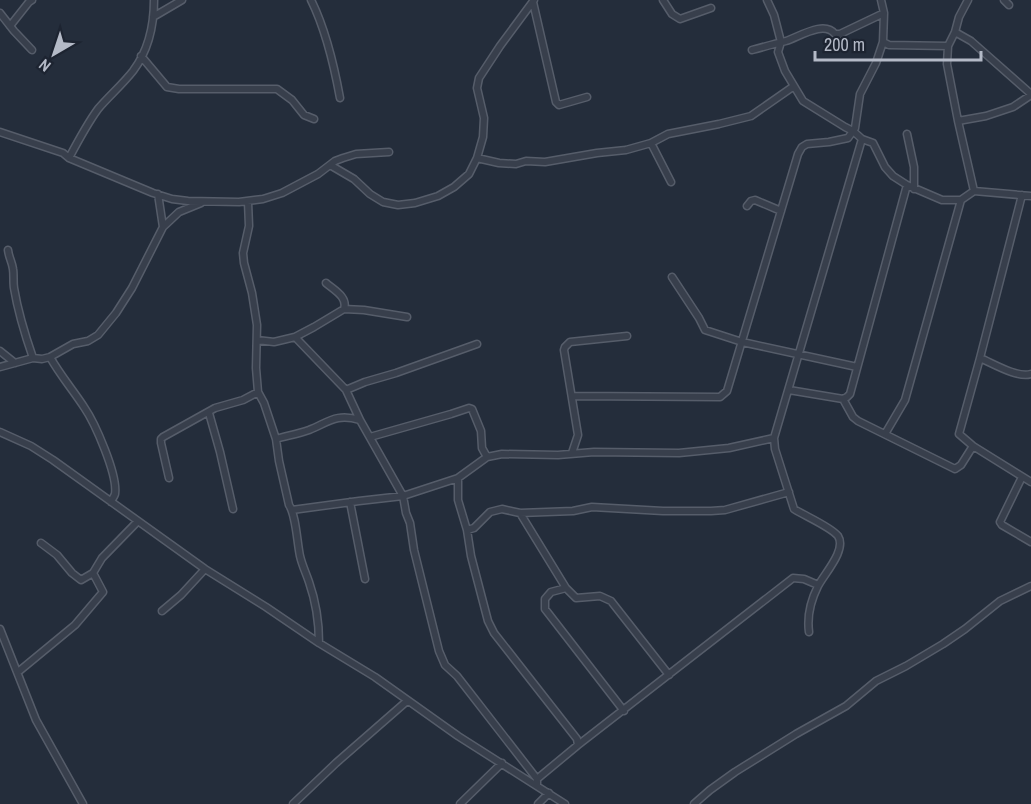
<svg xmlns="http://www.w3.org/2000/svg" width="1031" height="804" font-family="'Archivo Narrow',sans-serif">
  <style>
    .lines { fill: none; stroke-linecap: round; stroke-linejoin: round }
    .street-casing { stroke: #565d6a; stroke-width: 9 }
    .street { stroke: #383f4c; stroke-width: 6 }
  </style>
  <rect width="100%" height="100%" fill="#242d3b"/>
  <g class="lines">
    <g class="street-casing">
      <path id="street" d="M 311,0 C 326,30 334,65 340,98
        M 663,0 L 672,14 L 680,19 L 711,8
        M 881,0 L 884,13 L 883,42 L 876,63 L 860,94 L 855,128 L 853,131 L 862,139 L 873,143 L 885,167 L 893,176 L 907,185 L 942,200 L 961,200 L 974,191 L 1031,196
        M 968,0 L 959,17 L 955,32 L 948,46 L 947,64 L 958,121 L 974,191
        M 1004,0 L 1009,5
        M 533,2 L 556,102 L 559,105 L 587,97
        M 0,13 L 14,31 L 32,50
        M 153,17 L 182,0
        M 10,26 L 29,2 L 32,0
        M 955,32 L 971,41 L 1031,94
        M 883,42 L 889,45 L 948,46
        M 752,50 C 763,47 774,44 786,41 C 799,37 824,20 835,34 L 840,34 L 884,13
        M 141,56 L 167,87 L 179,89 L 277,89 L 292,100 L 304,115 L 314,119
        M 958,121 L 986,116 L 1013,107 L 1031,95
        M 0,132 L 63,153 L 69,158 L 153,193 L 172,199 L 188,201 L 239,202 L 263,199 L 282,193 L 318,174 L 335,161 L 343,158 L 356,154 L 389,152
        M 907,134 L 914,167 L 914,189
        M 69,158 C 78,141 87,124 98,109 C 109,96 122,85 133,71 C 148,51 154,25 154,0
        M 477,158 L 499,163 L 516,164 L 526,161 L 545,162 L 597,153 L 626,150 L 651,143
        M 330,165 L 354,179 L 370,194 L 383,202 L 398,205 L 415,203 L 438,196 L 454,187 L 469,174 L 477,158 L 483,137 L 484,118 L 477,88 L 479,78 L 500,46 L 534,0
        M 671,182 L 651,143 L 668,134 L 719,124 L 751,116 L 794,86
        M 158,194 L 163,227
        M 1022,195 L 980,358 L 959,434 L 973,446 L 1031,482
        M 248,202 L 249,226 L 243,253 L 244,263 L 252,293 L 257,325 L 256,368 L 258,392 L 264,403 L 276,439 L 279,461 L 289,505 C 296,515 297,542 300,556 C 302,565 306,573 309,582 C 316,602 319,623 319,643
        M 747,206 L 751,201 L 755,200 L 781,211
        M 8,250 C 9,258 12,262 13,269 C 14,275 13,282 14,288 C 18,312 25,335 33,358
        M 672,277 L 699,318 L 705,330 L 742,342 L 857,367
        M 326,283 C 334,290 348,297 344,309
        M 295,337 L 346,390 L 360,420
        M 257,340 L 274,342 L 295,337 L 314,327 L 344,309 L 364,310 L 407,317
        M 0,351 L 15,363
        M 50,357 C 60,375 73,390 84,407 C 95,423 118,475 115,494 C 114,497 112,499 111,502
        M 980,358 C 994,364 1017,378 1031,374
        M 0,367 L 33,358 L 42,359 L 50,357 L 73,344 L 88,341 L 98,335 L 116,313 L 132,288 L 163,227 L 179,212 L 201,203
        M 346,390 L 365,382 L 396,373 L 477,344
        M 789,390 L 843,399 L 847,397 L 850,394 L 907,185
        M 572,396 L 720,397 L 727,391 L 798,154 L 802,147 L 807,144 L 829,142 L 848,138 L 853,131 L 845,127 L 803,101 L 785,71 L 778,52 L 781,42 L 774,15 L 767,0
        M 843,399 L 853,417 L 858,421 L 955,469 L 961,465 L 973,446
        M 209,413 L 220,452 L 233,509
        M 0,432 L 31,446 L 53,460 L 205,569 L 266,607 L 319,643 L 375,677 L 458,736 L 565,804
        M 885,434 L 905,400 L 961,200
        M 370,437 L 451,414 L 469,408 L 472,409 L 481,431 L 482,448 L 487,457
        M 276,439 C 286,436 298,434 309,430 C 329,422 336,413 360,420 L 403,496 L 406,513 L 410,523 L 414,550 L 439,651 L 445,665 L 457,676 L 537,779 L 537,785
        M 572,453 L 578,435 L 564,350 L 565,347 L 570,342 L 627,336
        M 1022,477 L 1000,522 L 1002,525 L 1031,542
        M 169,478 L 161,443 L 161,439 L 163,437 L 215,408 L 243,400 L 258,392
        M 458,478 L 458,500 L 467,530 L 471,556 L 488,621 L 494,633 L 577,739 L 578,745 L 537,779
        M 350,502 L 365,579
        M 292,510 L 359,501 L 403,496 L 458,478 L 487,457 L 502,454 L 558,455 L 594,452 L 679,453 L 729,448 L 774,438
        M 520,513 L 566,588 L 576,598 L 600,596 L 611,601 L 669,675
        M 467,530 L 474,528 L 490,512 L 502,509 L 520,513 L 573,511 L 592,507 L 663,511 L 711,511 L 725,510 L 789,492
        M 41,543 L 57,555 L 72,573 L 81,580 L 93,573
        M 566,588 L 551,592 L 545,599 L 545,609 L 624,711
        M 162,611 L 181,595 L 205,569
        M 0,629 L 36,720 L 83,804
        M 809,632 C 807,617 811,600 818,586 C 824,574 847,550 838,536 C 831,527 805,516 794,509 L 775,449 L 774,438 L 862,139
        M 18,672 L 75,625 L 103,592 L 93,573 L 102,558 L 138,521
        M 578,745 L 793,578 L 804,579 L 818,585
        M 293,804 L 336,763 L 407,701
        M 460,804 L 502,763
        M 538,804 L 549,793
        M 694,804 L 710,790 L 735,772 L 796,734 L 846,706 L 876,681 L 906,666 L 943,644 L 965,629 L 1000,601 L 1031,586"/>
    </g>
    <use href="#street" class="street"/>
  </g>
  <g transform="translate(54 54) rotate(219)" stroke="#1d2431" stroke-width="4.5" paint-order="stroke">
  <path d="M0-4.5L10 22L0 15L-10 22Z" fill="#b4bac7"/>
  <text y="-9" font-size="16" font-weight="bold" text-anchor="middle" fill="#b4bac7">N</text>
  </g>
  <path d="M815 51v9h166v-9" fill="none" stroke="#b4bac7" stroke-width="3"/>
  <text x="824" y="51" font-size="18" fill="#b4bac7" stroke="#1d2431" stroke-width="4.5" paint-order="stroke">200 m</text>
</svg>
